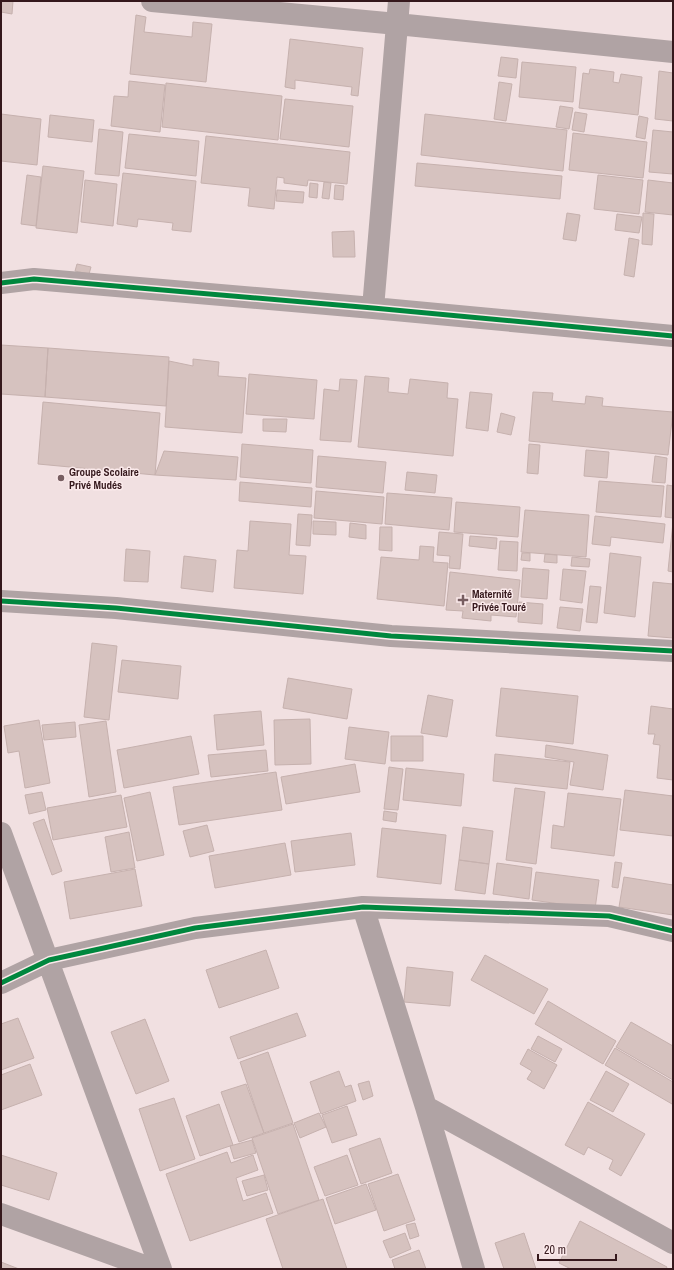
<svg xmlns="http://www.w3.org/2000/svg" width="674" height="1270" font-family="'Archivo Narrow',sans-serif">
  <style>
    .building { fill: #d6c2bf; stroke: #c6b1ae }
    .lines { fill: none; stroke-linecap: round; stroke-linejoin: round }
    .minor { stroke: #b0a3a4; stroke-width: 22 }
    .cycleway-casing { stroke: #fbeaeb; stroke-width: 8 }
    .cycleway { stroke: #00873e; stroke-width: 5 }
    .poi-dot { fill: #775e61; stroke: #fbeaeb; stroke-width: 1.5 }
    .labels { text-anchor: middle; stroke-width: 3; stroke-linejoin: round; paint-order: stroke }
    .poi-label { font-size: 11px; font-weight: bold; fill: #35181c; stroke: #fbeaeb; text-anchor: start }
  </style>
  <rect width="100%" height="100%" fill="#f1e0e1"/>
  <path class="building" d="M 1,1 L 13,1 L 12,14 L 1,12 Z
    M 136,15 L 146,17 L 144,32 L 192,37 L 193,22 L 212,24 L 206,82 L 130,74 Z
    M 290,39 L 363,48 L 358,96 L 351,95 L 352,87 L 295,80 L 295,89 L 285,87 Z
    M 501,57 L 518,59 L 516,78 L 498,76 Z
    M 522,62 L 576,67 L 573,102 L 519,97 Z
    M 590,69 L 614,72 L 613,82 L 619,83 L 621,74 L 642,77 L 638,115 L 579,108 L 583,73 L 589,74 Z
    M 659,71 L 673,73 L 673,121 L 655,119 Z
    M 129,81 L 165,85 L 160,132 L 111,126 L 114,96 L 128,97 Z
    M 499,82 L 512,84 L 506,121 L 494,119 Z
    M 166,83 L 282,96 L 278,140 L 162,127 Z
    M 285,99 L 353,106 L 349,147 L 280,139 Z
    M 560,106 L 573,108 L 569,129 L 556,127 Z
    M 575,112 L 587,114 L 584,132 L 572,130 Z
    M 1,114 L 41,119 L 37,165 L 1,161 Z
    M 425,114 L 567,130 L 563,171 L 421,155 Z
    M 50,115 L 94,120 L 92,142 L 48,137 Z
    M 639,116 L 648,118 L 645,139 L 636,137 Z
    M 99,129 L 123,132 L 119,176 L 95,174 Z
    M 653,130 L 673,132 L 673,174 L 649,172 Z
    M 573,133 L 647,142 L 643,178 L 569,170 Z
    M 129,134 L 199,141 L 196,176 L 125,168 Z
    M 206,136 L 350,152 L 347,184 L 308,180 L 307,186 L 284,183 L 284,178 L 277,177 L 274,209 L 248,206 L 250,188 L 201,183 Z
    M 417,163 L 562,176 L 560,199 L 415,186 Z
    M 43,166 L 84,171 L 77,233 L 36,228 Z
    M 123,173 L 196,181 L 191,232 L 172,230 L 173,223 L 138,219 L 137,227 L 117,224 Z
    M 27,175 L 41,177 L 36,226 L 21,224 Z
    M 598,175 L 643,180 L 639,214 L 594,209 Z
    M 85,180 L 117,184 L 113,226 L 81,222 Z
    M 648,180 L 673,183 L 673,215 L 645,212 Z
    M 324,182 L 331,183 L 329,199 L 322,198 Z
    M 310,183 L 318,184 L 317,198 L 309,197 Z
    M 335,185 L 344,186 L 343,200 L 334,199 Z
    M 277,190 L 304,192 L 303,203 L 276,201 Z
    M 567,213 L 580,215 L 576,241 L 563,239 Z
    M 643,213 L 654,214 L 652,245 L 642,244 Z
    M 617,214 L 642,217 L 639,233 L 615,230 Z
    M 354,231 L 355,257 L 333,257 L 332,232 Z
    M 629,238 L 639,240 L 634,277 L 624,275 Z
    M 77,264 L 91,267 L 89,274 L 75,271 Z
    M 1,345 L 48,348 L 45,397 L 1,394 Z
    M 48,348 L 169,357 L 166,406 L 45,397 Z
    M 193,359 L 219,362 L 218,376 L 246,378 L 242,433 L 165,427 L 169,361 L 193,366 Z
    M 249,374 L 317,380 L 314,419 L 246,414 Z
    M 365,376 L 389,378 L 388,392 L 408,394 L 410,379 L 448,383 L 447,398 L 458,399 L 453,456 L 358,447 Z
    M 340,379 L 357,380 L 351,442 L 320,440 L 324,389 L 339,391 Z
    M 470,392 L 492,394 L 488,431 L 466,428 Z
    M 533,392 L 553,393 L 552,401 L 585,404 L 586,396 L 603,398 L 602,406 L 673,412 L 668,455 L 529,441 Z
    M 43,402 L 160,413 L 155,475 L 38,464 Z
    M 501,413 L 515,417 L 511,435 L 497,432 Z
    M 263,419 L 287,419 L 286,432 L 263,431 Z
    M 242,444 L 313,450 L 311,483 L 240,477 Z
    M 529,444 L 540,445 L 538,474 L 527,473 Z
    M 586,450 L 609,452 L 607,478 L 584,476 Z
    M 164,451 L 238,457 L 236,480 L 155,475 Z
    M 318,456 L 386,462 L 383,493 L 316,487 Z
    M 655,456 L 667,458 L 665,483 L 652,482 Z
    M 407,472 L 437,475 L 435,493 L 405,490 Z
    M 599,481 L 664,486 L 661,517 L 596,512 Z
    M 240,482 L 312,488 L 311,507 L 239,501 Z
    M 667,485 L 673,486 L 673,518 L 665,517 Z
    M 316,491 L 384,497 L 382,524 L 314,518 Z
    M 387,493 L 452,498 L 449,530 L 385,524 Z
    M 456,502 L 520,507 L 518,537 L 454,532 Z
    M 525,510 L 589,515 L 586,557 L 521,552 Z
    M 298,514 L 312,515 L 310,546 L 296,545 Z
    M 595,516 L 665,524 L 663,543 L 611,537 L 610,546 L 592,544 Z
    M 250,521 L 291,524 L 289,555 L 306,556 L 303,594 L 234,588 L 237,550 L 248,551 Z
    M 313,521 L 336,522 L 336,535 L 313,534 Z
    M 673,522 L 673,572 L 668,571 Z
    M 350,523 L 366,525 L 366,539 L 349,537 Z
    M 380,527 L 392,527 L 392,551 L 379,550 Z
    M 439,532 L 463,534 L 460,569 L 449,568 L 450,556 L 437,555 Z
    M 470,536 L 497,538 L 496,549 L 469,546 Z
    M 500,541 L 518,542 L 517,571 L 498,570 Z
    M 420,546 L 434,547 L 433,562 L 448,563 L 444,606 L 377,599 L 381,557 L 419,560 Z
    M 126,549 L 150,551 L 148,582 L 124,581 Z
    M 522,553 L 530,553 L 530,561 L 521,560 Z
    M 610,553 L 641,557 L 635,617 L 604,613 Z
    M 545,554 L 557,555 L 557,563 L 544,562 Z
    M 184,556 L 216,560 L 213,592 L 181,588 Z
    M 572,557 L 590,559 L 589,567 L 571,566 Z
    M 523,568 L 549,570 L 547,599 L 521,597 Z
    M 563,569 L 586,571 L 582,603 L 560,600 Z
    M 450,572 L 520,580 L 516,617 L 491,615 L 491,621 L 462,618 L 463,611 L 446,610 Z
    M 653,582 L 673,584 L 673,638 L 648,636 Z
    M 590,586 L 601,587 L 597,623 L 586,622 Z
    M 519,602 L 543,604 L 542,624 L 518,622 Z
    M 560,607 L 583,609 L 580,631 L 557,628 Z
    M 92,643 L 117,646 L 109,720 L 84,717 Z
    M 122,660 L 181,666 L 178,699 L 118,692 Z
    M 288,678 L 352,689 L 347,719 L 283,708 Z
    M 501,688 L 578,696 L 573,744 L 496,736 Z
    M 428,695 L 453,700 L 447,737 L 421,733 Z
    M 651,706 L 673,709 L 673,780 L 657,778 L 660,745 L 653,744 L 655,734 L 648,734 Z
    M 261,711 L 264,745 L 217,750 L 214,715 Z
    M 310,719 L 311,764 L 275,765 L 274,720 Z
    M 39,720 L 50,783 L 25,788 L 19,751 L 8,753 L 4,726 Z
    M 106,721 L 116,792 L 89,797 L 79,725 Z
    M 75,722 L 76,737 L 44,740 L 42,725 Z
    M 349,727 L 389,732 L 385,764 L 345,759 Z
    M 191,736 L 199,774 L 124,788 L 117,750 Z
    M 391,736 L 423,736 L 423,761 L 391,761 Z
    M 546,745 L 608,755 L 603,790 L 570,785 L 574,762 L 545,757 Z
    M 266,750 L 268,771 L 211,777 L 208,755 Z
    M 495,754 L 570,762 L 567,789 L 493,781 Z
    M 355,764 L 360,792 L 286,804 L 281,777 Z
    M 389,767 L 403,769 L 398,810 L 384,809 Z
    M 406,768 L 464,774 L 461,806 L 403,800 Z
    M 276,772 L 282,810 L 179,825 L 173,787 Z
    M 515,788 L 545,792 L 536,864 L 506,860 Z
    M 625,790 L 673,796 L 673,836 L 620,830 Z
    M 42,792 L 46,810 L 29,814 L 25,795 Z
    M 150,792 L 164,855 L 137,861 L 124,798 Z
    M 568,793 L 621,799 L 614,856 L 551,848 L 553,825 L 564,827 Z
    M 121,795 L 127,827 L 53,840 L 47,808 Z
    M 384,811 L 397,813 L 396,822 L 383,820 Z
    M 44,819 L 62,871 L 52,875 L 33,823 Z
    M 207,825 L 214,851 L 190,857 L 183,831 Z
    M 463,827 L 493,831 L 489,864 L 459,860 Z
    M 382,828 L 446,835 L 441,884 L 377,877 Z
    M 129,832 L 135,868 L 111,872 L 105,837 Z
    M 351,833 L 355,865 L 295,872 L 291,841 Z
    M 285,843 L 291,875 L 215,888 L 209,856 Z
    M 459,860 L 489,864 L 485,894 L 455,890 Z
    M 615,862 L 622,863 L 618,888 L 612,887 Z
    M 497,863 L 532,868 L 529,899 L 493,894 Z
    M 135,869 L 142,906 L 70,919 L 64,882 Z
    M 536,872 L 599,880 L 595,909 L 532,900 Z
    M 624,877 L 673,885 L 673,915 L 619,907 Z
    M 266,950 L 279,988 L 219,1008 L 206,970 Z
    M 485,955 L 548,989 L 534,1014 L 471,980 Z
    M 407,967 L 453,972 L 450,1006 L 404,1002 Z
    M 548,1001 L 616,1041 L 603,1064 L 535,1024 Z
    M 297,1013 L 306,1036 L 238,1059 L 230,1037 Z
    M 18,1018 L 34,1058 L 1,1070 L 1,1024 Z
    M 145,1019 L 169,1081 L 136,1094 L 111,1032 Z
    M 631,1022 L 673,1046 L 673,1080 L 616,1047 Z
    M 538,1036 L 562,1049 L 555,1062 L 531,1049 Z
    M 615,1048 L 673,1082 L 673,1102 L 672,1104 L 605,1065 Z
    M 528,1049 L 557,1065 L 544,1089 L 527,1079 L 532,1071 L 520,1064 Z
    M 268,1052 L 293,1123 L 264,1133 L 240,1062 Z
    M 30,1064 L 42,1095 L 1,1110 L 1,1075 Z
    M 339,1071 L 345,1087 L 351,1085 L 356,1101 L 321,1114 L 310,1082 Z
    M 606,1071 L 629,1084 L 613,1112 L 590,1100 Z
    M 369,1081 L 373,1096 L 363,1100 L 358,1084 Z
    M 246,1084 L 264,1133 L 239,1142 L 221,1092 Z
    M 174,1098 L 195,1159 L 160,1171 L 139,1109 Z
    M 588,1102 L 645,1134 L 621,1176 L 609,1169 L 613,1160 L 588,1147 L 584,1155 L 565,1145 Z
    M 219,1104 L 233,1145 L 200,1156 L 186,1116 Z
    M 347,1106 L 357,1135 L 332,1143 L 322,1115 Z
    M 319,1113 L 326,1127 L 300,1138 L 294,1123 Z
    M 293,1124 L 319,1200 L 278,1214 L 252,1138 Z
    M 380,1138 L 392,1173 L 361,1184 L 349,1149 Z
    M 252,1140 L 256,1153 L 234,1159 L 230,1146 Z
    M 227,1152 L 231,1163 L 253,1155 L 258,1170 L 236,1178 L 243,1201 L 266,1193 L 273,1213 L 190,1241 L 166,1174 Z
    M 1,1155 L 57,1173 L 49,1200 L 1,1185 Z
    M 347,1155 L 358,1185 L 325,1196 L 314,1167 Z
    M 398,1174 L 415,1220 L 384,1231 L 368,1184 Z
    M 264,1175 L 268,1190 L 247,1196 L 242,1181 Z
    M 366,1184 L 376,1210 L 335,1224 L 326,1198 Z
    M 323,1199 L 347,1269 L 283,1269 L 266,1219 Z
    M 580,1221 L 667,1267 L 666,1269 L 571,1269 L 559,1263 Z
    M 415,1223 L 419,1236 L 410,1239 L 406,1225 Z
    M 405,1233 L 411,1249 L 390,1258 L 383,1241 Z
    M 524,1233 L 536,1269 L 504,1269 L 495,1243 Z
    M 419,1250 L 426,1269 L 395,1269 L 392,1260 Z
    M 1,1262 L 19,1269 L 1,1269 Z"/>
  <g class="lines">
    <path class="minor" d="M 152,1 L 397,24 L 673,52
      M 1,283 L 34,279 L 373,308 L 673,336
      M 373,308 L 399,1
      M 1,601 L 116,608 L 391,636 L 673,651
      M 1,833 L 161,1269
      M 363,907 L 426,1107 L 474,1269
      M 1,983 L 49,960 L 195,928 L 363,907 L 609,916 L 673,931
      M 426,1107 L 673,1243
      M 1,1214 L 153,1269"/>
    <g class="cycleway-casing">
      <path id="cycleway" d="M 1,283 L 34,279 L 373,308 L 673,336
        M 1,601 L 116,608 L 391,636 L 673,651
        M 1,983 L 49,960 L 195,928 L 363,907 L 609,916 L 673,931"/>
    </g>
    <use href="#cycleway" class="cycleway"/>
  </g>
  <g class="poi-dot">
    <circle cx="61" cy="478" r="4"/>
    <path d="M461 594h4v4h4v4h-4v4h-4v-4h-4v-4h4z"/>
  </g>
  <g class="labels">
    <g class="poi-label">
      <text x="69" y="476">Groupe Scolaire<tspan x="69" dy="13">Privé Mudés</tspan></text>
      <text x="472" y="598">Maternité<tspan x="472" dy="13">Privée Touré</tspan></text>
    </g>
  </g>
  <rect width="674" height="1270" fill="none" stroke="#35181c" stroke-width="4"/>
  <path d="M538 1254v6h78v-6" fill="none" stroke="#35181c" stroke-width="2"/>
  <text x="544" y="1254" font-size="12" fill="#35181c" stroke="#fbeaeb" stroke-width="3" paint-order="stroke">20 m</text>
</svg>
